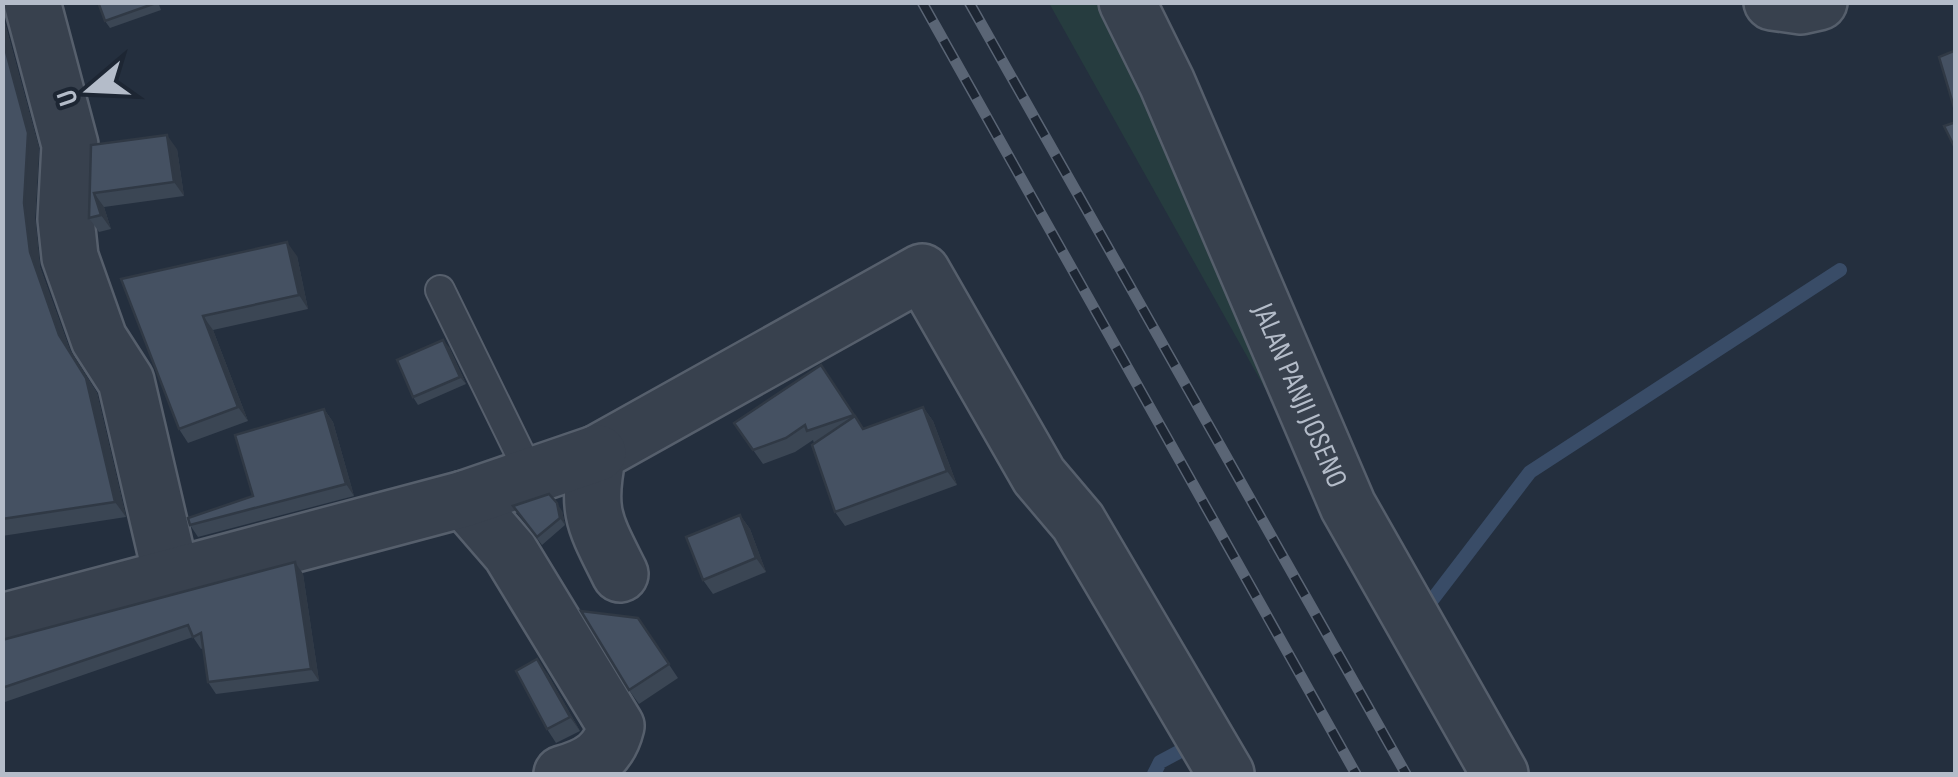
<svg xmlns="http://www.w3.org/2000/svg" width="1958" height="777" font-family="'Sofia Sans Condensed',sans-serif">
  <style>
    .green { fill: #263c3f }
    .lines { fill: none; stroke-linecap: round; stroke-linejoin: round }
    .stream { stroke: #394c67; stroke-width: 14 }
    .service-casing { stroke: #565f6c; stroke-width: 32 }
    .minor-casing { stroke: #565f6c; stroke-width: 60 }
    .service { stroke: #38414e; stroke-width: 28 }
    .minor { stroke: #38414e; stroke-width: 55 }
    .rail-casing { stroke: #5a6575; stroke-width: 11 }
    .rail { stroke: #1d2633; stroke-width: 8; stroke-dasharray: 22; stroke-linecap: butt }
    .wall { fill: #3b4654 }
    .shaded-wall { fill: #303945 }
    .building { fill: #455162; stroke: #303945; stroke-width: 2.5 }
    .labels { text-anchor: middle; stroke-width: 8; stroke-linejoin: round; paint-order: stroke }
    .street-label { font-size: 30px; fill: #b4bcc9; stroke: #1d2633 }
  </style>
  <rect width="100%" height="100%" fill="#242f3e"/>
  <path class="green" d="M 1049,3 L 1111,3 L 1346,533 Z"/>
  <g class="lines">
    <path class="stream" d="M 1429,604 L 1530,472 L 1840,270
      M 1154,774 L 1160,762 L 1190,746"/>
    <g class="service-casing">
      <path id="service" d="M 440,290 L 531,476"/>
    </g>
    <g class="minor-casing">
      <g id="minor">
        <path d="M 32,2 L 70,145 L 66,219 L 70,257 L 99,339 L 126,381 L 171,574"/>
        <path id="s1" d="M 1127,2 L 1167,83 L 1348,506 L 1500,774"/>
        <path d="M 1772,2 L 1801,6 L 1819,2"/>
        <path d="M 464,499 L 510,552 L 616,726 C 609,755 591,766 562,774"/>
        <path d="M 620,574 C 594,522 586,512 598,453 L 922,272 L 1039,476 L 1078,522 L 1226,774"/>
        <path d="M 2,622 L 464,499 L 598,453"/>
      </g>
    </g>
    <use href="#service" class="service"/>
    <use href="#minor" class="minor"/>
    <g class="rail-casing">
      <path id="rail" d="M 922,2 L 1356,774
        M 969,2 L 1406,774"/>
    </g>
    <use href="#rail" class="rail"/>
  </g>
  <path class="wall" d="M 98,2 L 158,2 L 161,10 L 110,28 L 105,21 Z
    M 2,12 L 39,148 L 35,218 L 40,267 L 70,350 L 97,393 L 126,517 L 2,536 Z
    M 91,145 L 177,149 L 184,196 L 104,207 L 111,229 L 99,232 L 89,218 Z
    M 297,256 L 308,309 L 213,330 L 248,421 L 188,443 L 179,429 L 121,279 Z
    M 449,347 L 466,384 L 418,405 L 413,397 Z
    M 821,365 L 864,429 L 923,407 L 933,421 L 957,485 L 845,526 L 835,512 L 813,440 L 795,452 L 763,464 L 734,423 Z
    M 324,409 L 333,422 L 354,496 L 198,537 L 190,525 L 253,496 Z
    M 513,506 L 562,511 L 565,525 L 542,545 Z
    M 740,515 L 750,529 L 766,572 L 713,594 L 703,580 Z
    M 295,562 L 303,574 L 319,681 L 216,694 L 208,682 L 203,648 L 201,649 L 193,637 L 2,703 L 2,640 Z
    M 638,618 L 678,678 L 639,704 L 629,690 Z
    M 547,673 L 580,731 L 556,743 L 547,729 Z"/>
  <path class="shaded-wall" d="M 2,12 L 39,148 L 35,218 L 40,267 L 70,350 L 97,393 L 126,517 L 115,502 L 30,252 L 2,37 Z
    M 167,135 L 177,149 L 184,196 L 174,182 Z
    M 94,193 L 104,207 L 111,229 L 101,215 Z
    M 287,242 L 297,256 L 308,309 L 299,295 Z
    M 203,316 L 213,330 L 248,421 L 238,407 Z
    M 443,340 L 449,347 L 466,384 L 460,377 Z
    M 923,407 L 933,421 L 957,485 L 947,471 Z
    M 324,409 L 333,422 L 354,496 L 346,484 Z
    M 557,503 L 562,511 L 565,525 L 560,518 Z
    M 740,515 L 750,529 L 766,572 L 756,558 Z
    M 295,562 L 303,574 L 319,681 L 311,669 Z
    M 537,659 L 547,673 L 580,731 L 570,717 Z"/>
  <path class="building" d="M 98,2 L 155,2 L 156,3 L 105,21 Z
    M 2,37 L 28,133 L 24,203 L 30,252 L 59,335 L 86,378 L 115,502 L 2,519 Z
    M 1956,50 L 1956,114 L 1939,57 Z
    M 1956,122 L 1956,150 L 1944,126 Z
    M 167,135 L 174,182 L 94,193 L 101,215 L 89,218 L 91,145 Z
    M 287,242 L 299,295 L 203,316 L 238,407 L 179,429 L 121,279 Z
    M 443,340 L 460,377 L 413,397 L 397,360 Z
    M 821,365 L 854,415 L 807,431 L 805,425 L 786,438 L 753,450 L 734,423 Z
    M 923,407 L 947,471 L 835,512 L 812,445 L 855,416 L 863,429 Z
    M 324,409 L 346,484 L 190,525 L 188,518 L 253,496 L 235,435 Z
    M 549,494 L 557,503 L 560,518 L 537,537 L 513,506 Z
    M 740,515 L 756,558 L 703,580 L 686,537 Z
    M 295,562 L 311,669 L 208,682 L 201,633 L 193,637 L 188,625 L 2,688 L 2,640 Z
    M 581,611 L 638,618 L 669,664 L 629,690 Z
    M 537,659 L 570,717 L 547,729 L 516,671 Z"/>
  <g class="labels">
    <g class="street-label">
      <text dy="10" stroke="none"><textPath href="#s1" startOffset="430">JALAN PANJI JOSENO</textPath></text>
    </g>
  </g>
  <rect width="1958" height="777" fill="none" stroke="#b4bcc9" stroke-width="10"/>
  <g transform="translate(90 90) rotate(251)" stroke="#1d2633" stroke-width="8" paint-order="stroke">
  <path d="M0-8L18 38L0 25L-18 38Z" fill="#b4bcc9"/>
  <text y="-15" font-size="28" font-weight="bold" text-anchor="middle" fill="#b4bcc9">U</text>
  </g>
</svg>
